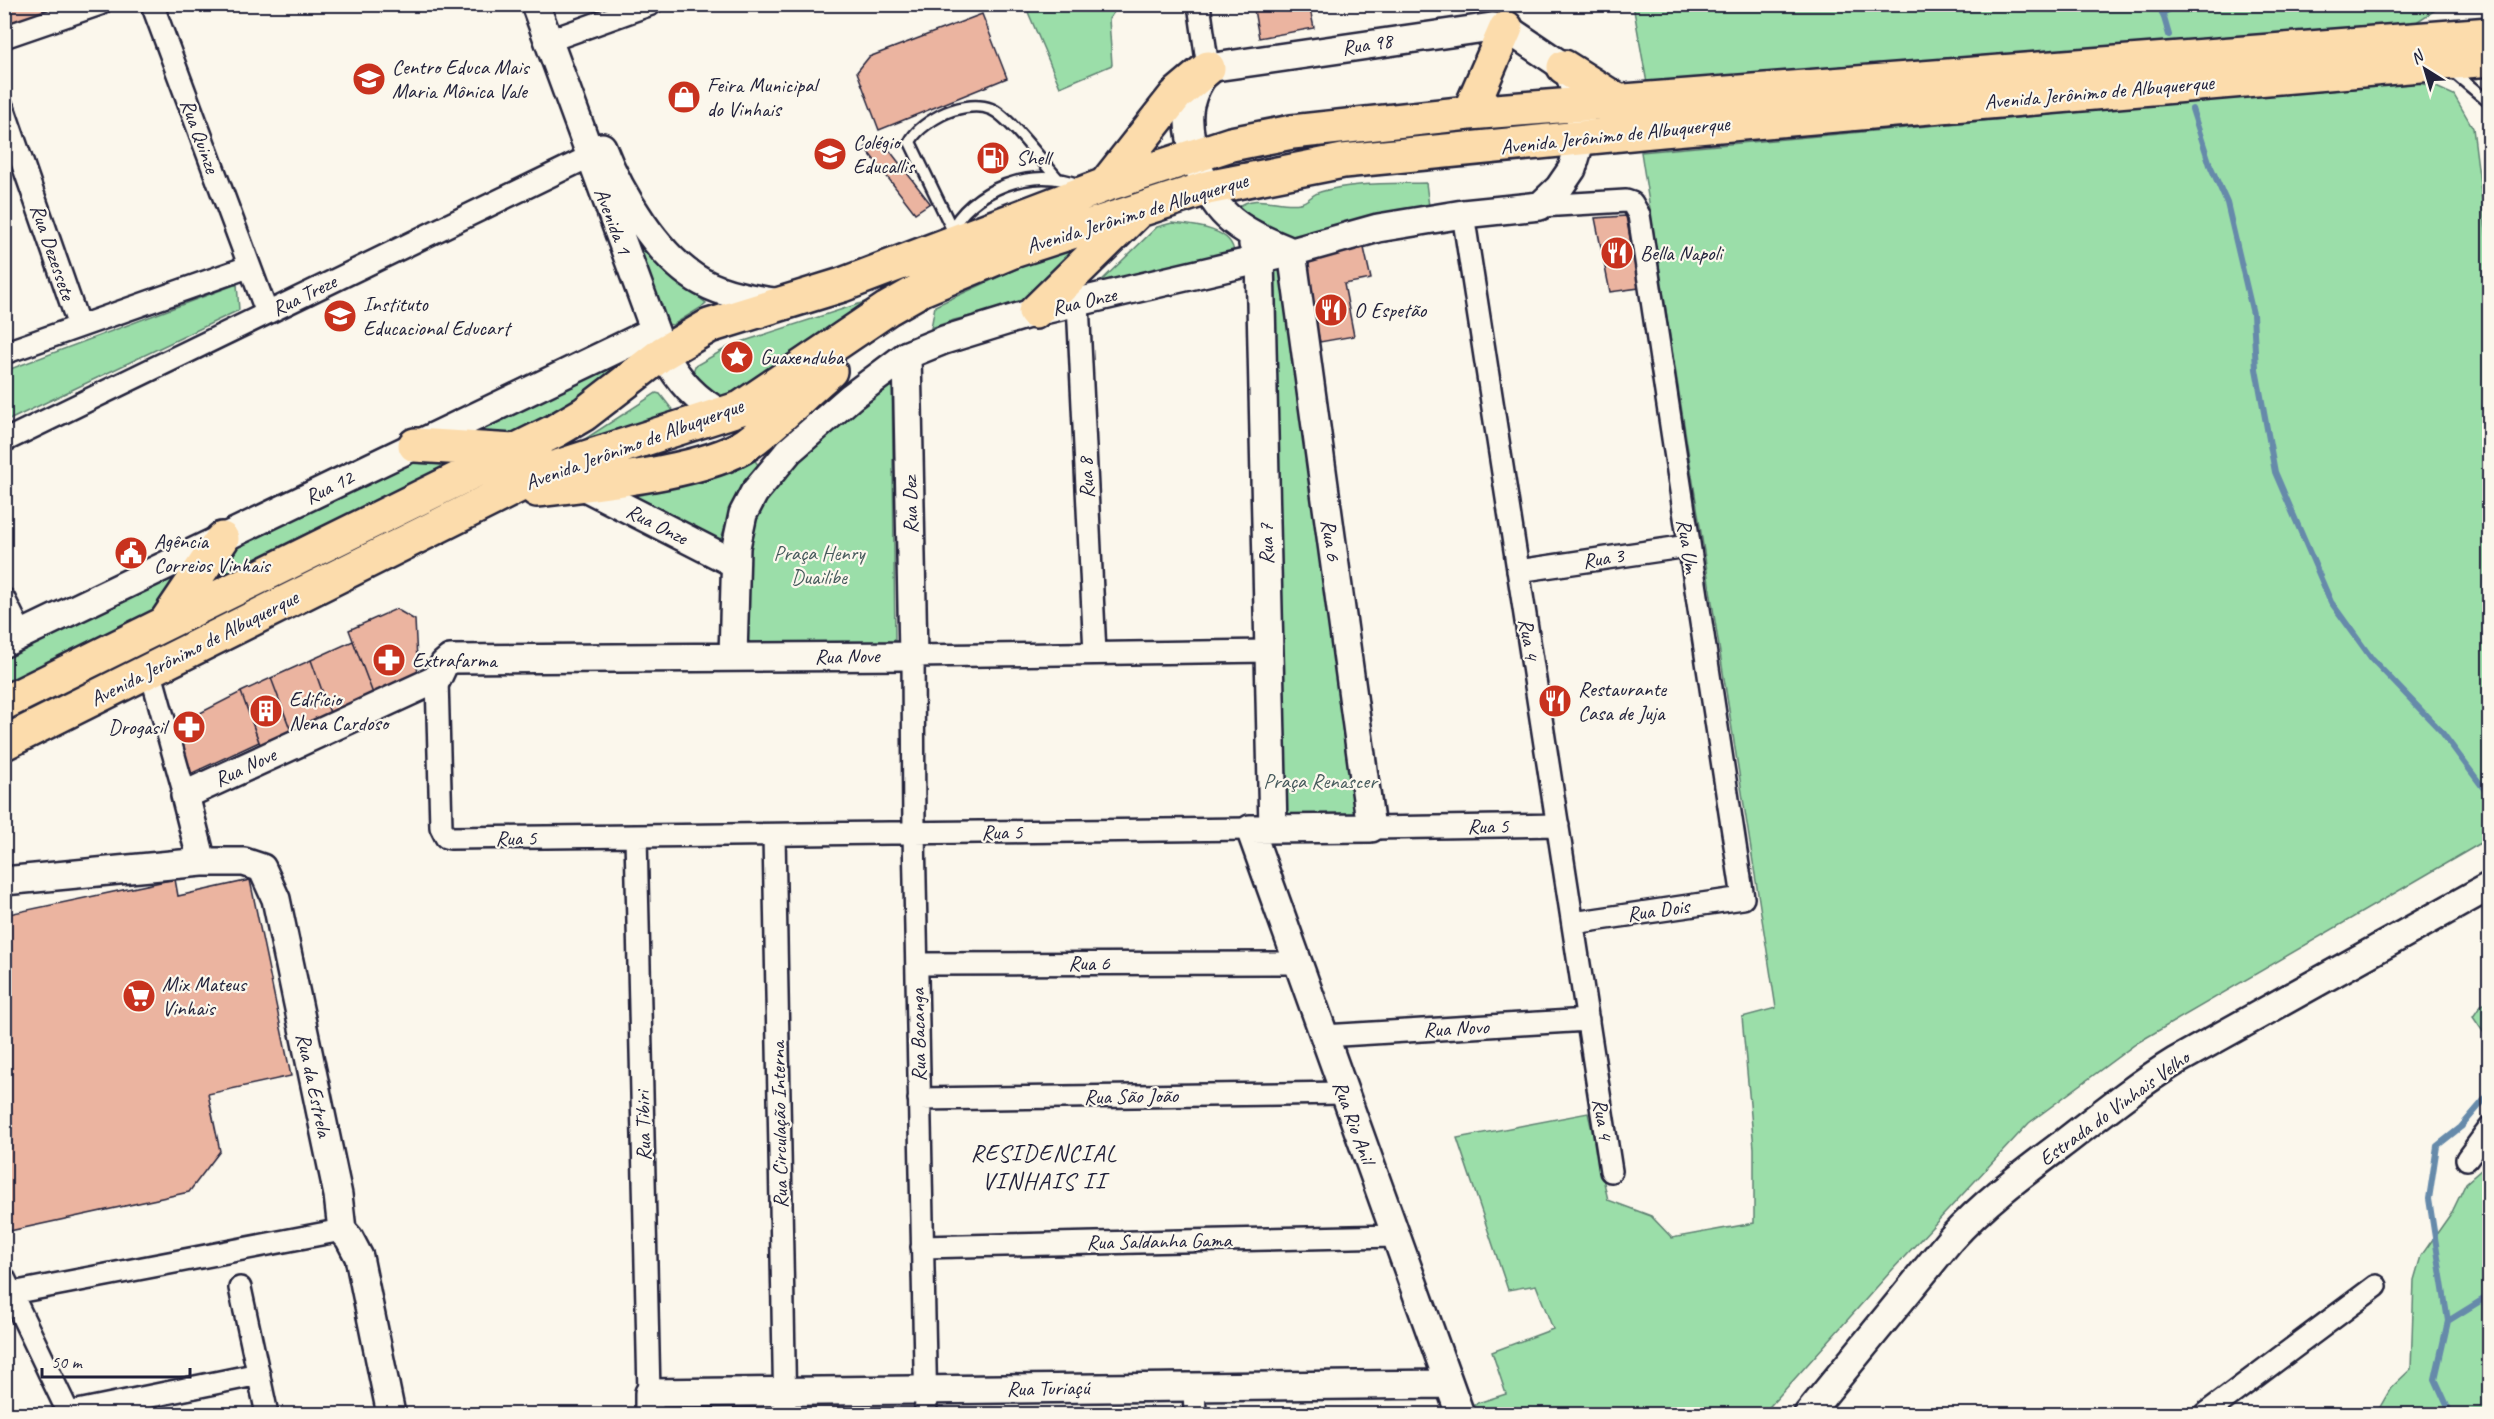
<svg xmlns="http://www.w3.org/2000/svg" width="2494" height="1419" font-family="Caveat,sans-serif">
  <style>
    .green { fill: #9bdea9; stroke: #5e8072; stroke-width: 1.5 }
    .lines { fill: none; stroke-linecap: round; stroke-linejoin: round }
    .stream { stroke: #668aaa; stroke-width: 6 }
    .building { fill: #ebb4a0; stroke: #22223b; stroke-width: 1.5 }
    .service-casing { stroke: #22223b; stroke-width: 15 }
    .minor-casing { stroke: #22223b; stroke-width: 26 }
    .tertiary-casing { stroke: #22223b; stroke-width: 32 }
    .primary-casing { stroke: #22223b; stroke-width: 38 }
    .service { stroke: #fbf7ec; stroke-width: 10 }
    .minor { stroke: #fbf7ec; stroke-width: 21 }
    .tertiary { stroke: #fbf7ec; stroke-width: 27 }
    .primary { stroke: #fcdcac; stroke-width: 33 }
    .labels { text-anchor: middle; stroke-width: 4.5; stroke-linejoin: round; paint-order: stroke }
    .street-label { font-size: 21px; fill: #22223b; stroke: #fbf7ec }
    .poi-label { font-size: 21px; fill: #22223b; stroke: #fbf7ec; text-anchor: start }
    .park-label { font-size: 21px; fill: #465a5c; stroke: #fbf7ec }
    .quarter-label { font-size: 24px; letter-spacing: 1.5px; fill: #22223b; stroke: #fbf7ec }
  </style>
  <rect width="100%" height="100%" fill="#fbf7ec"/>
  <filter id="ink" filterUnits="userSpaceOnUse"><feTurbulence type="fractalNoise" baseFrequency=".0167" numOctaves="2"/><feDisplacementMap in="SourceGraphic" scale="12" xChannelSelector="R" yChannelSelector="G"/><feConvolveMatrix kernelMatrix="1 2 1 2 8 2 1 2 1" color-interpolation-filters="sRGB"/></filter>
  <g filter="url(#ink)">
    <path class="green" d="M 1025,5 L 1119,5 L 1109,19 L 1112,65 L 1060,87 Z
      M 1633,5 L 2443,5 L 2407,28 L 1648,89 Z
      M 2411,82 L 2434,86 L 2454,95 L 2473,128 L 2490,263 L 2489,848 L 2481,843 L 2137,1043 L 2029,1123 L 1893,1269 L 1763,1414 L 1468,1414 L 1465,1407 L 1506,1394 L 1492,1352 L 1553,1329 L 1536,1285 L 1508,1290 L 1457,1138 L 1588,1113 L 1608,1200 L 1651,1216 L 1672,1238 L 1754,1223 L 1754,1148 L 1742,1017 L 1776,1008 L 1641,152 Z
      M 1426,183 L 1429,206 L 1406,209 L 1294,238 L 1244,216 L 1237,208 C 1256,192 1279,207 1300,203 C 1308,202 1312,194 1320,192 C 1353,182 1392,184 1426,183 Z
      M 627,218 L 660,268 L 706,303 L 705,305 L 673,325 L 666,324 Z
      M 1172,223 C 1191,225 1234,228 1234,254 L 1097,285 L 1157,227 Z
      M 1090,239 L 1025,303 L 954,320 L 931,328 L 935,306 L 1027,264 Z
      M 1281,267 L 1366,819 L 1281,825 L 1271,269 Z
      M 237,284 L 239,310 L 5,422 L 5,371 Z
      M 877,298 C 844,321 750,396 716,397 L 692,375 L 695,366 L 732,345 Z
      M 635,351 L 643,355 L 524,438 L 460,436 Z
      M 892,377 L 895,642 L 746,643 C 746,618 740,575 745,552 C 760,476 838,425 892,377 Z
      M 656,393 L 660,394 L 678,417 L 565,452 Z
      M 750,454 L 759,466 C 741,492 727,515 719,546 L 620,492 Z
      M 413,458 L 471,458 L 203,588 L 236,546 Z
      M 182,572 L 144,622 L 5,690 L 5,659 Z
      M 2489,1002 L 2489,1058 L 2486,1036 L 2473,1017 L 2481,1005 Z
      M 2489,1163 L 2489,1414 L 2376,1414 L 2391,1388 L 2411,1369 L 2414,1280 L 2421,1256 L 2452,1212 L 2466,1183 Z"/>
    <g class="lines">
      <path class="stream" d="M 2160,4 L 2169,35
        M 2162,13 L 2181,4
        M 2192,109 L 2210,165 L 2227,203 L 2253,314 L 2256,369 L 2275,472 L 2331,602 L 2372,659 L 2441,731 L 2490,797
        M 2448,1321 L 2490,1295
        M 2451,1414 L 2435,1379 L 2448,1321 L 2429,1199 L 2437,1146 L 2461,1127 L 2490,1093"/>
    </g>
    <path class="building" d="M 4,4 L 46,4 L 48,11 L 4,26 Z
      M 1253,4 L 1309,4 L 1314,28 L 1259,38 Z
      M 982,14 L 1007,78 L 879,130 L 857,72 L 869,57 Z
      M 880,138 L 930,203 L 915,213 L 865,148 Z
      M 1626,216 L 1639,288 L 1610,292 L 1595,218 Z
      M 1364,248 L 1371,279 L 1344,284 L 1354,336 L 1320,342 L 1302,261 Z
      M 396,609 L 415,620 L 418,680 L 375,699 L 349,630 Z
      M 353,641 L 375,699 L 333,721 L 311,660 Z
      M 311,660 L 330,713 L 291,731 L 271,678 Z
      M 271,678 L 292,734 L 261,747 L 241,692 Z
      M 241,692 L 259,742 L 188,775 L 173,727 Z
      M 175,879 L 178,896 L 250,880 L 291,1076 L 208,1094 L 220,1151 L 189,1192 L 5,1232 L 4,915 Z"/>
    <g class="lines">
      <g class="service-casing">
        <path id="service" d="M 2452,71 L 2490,103
          M 952,229 L 910,142 C 915,131 930,121 941,115 C 954,108 976,103 991,109 C 1009,116 1043,163 1058,179
          M 949,234 C 971,189 1033,165 1080,185"/>
      </g>
      <g class="minor-casing">
        <path id="minor" d="M 152,4 L 267,313
          M 1199,4 L 1208,68
          M 4,37 L 100,4
          M 548,41 L 651,4
          M 4,110 L 79,326
          M 1540,206 L 1626,201 L 1632,203 L 1639,215 L 1743,898 L 1573,923
          M 1463,214 L 1611,1171
          M 1078,303 L 1095,653
          M 4,353 L 248,267
          M 4,441 L 603,150
          M 1518,571 L 1688,546
          M 4,599 L 22,635
          M 150,670 L 185,795
          M 437,679 L 441,827 L 446,837 L 450,838 L 1250,829
          M 1371,828 L 1558,825
          M 774,835 L 785,1414
          M 636,837 L 649,1393
          M 917,964 L 1298,963
          M 1324,1036 L 1588,1020
          M 919,1099 L 1344,1093
          M 2467,1159 L 2490,1128
          M 922,1247 L 1395,1236
          M 4,1278 L 69,1414
          M 240,1288 L 267,1414
          M 12,1293 L 342,1230
          M 1194,1387 L 1195,1414
          M 68,1413 L 259,1374
          M 926,1414 L 914,833 L 913,656 L 1269,651
          M 2205,1414 L 2376,1286"/>
      </g>
      <g class="tertiary-casing">
        <path id="tertiary" d="M 535,4 L 663,353 C 679,381 695,400 724,415
          M 602,147 C 619,192 658,258 702,282 C 726,295 753,299 781,303
          M 1253,244 L 1260,259 L 1273,829
          M 1292,252 L 1371,828 L 1250,829 L 1460,1414
          M 579,484 L 734,563
          M 4,643 L 654,331
          M 733,657 L 736,547 L 743,514 L 754,493 L 789,451 L 851,397 L 907,355 L 944,340 L 1035,312 L 1292,252 L 1378,228 L 1463,214 L 1540,206 L 1559,188 L 1572,169 L 1581,139 L 1580,104 L 1570,76 L 1564,67 L 1506,28 L 1492,27 L 1208,68 C 1200,79 1193,91 1190,105 C 1184,136 1204,195 1227,216 C 1245,233 1269,242 1292,252
          M 202,862 L 185,795 L 437,679 L 444,664 L 450,659 L 913,656 L 907,355
          M 4,881 L 202,862 L 244,862 L 262,868 L 276,899 L 338,1195 L 342,1230 L 349,1238 L 359,1257 L 391,1414
          M 649,1414 L 649,1393 L 1448,1384
          M 1808,1414 L 1950,1240 C 1984,1202 2025,1172 2065,1142 C 2101,1114 2137,1085 2176,1061 L 2490,886"/>
      </g>
      <g class="primary-casing">
        <path id="primary" d="M 1564,67 L 1618,101
          M 1469,113 L 1506,28
          M 1105,185 L 1176,95 L 1208,68
          M 1035,312 L 1135,214
          M 415,445 L 514,451
          M 537,490 C 591,483 705,473 747,444 C 777,423 802,394 830,371
          M 166,622 L 222,539
          M 4,703 L 555,431 L 584,414 L 663,353 L 709,326 L 842,285 L 1105,185 L 1231,144 L 1292,132 L 1469,113 L 2490,34
          M 4,743 L 554,468 L 741,408 L 887,309 L 922,289 L 1013,251 L 1207,188 L 1343,161 L 1662,130 L 2490,59"/>
      </g>
      <use href="#service" class="service"/>
      <use href="#minor" class="minor"/>
      <use href="#tertiary" class="tertiary"/>
      <use href="#primary" class="primary"/>
    </g>
  </g>
  <defs>
    <g id="school-disc" transform="scale(1.725)"><circle r="9.5" fill="#c8321e" stroke="#fbf7ec"/><path d="M0-5L7-2L0 1L-7-2ZM-4 1L0 2.5L4 1V4Q0 6-4 4Z" fill="#fff"/></g>
    <g id="shop-disc" transform="scale(1.725)"><circle r="9.5" fill="#c8321e" stroke="#fbf7ec"/><path d="M-5-2.5h2.3a2.7 3.5 0 0 1 5.4 0H5L5.5 6h-11ZM-1.5-2.5h3a1.5 2.3 0 0 0-3 0Z" fill="#fff"/></g>
    <g id="fuel-disc" transform="scale(1.725)"><circle r="9.5" fill="#c8321e" stroke="#fbf7ec"/><path d="M-5.5-6h7V0h2V4h1.3V-2.5L3-4.5l.8-.8L6-3V5H2.5V1h-1V6h-7ZM-4.2-4.7v3.2H.2V-4.7Z" fill="#fff"/></g>
    <g id="restaurant-disc" transform="scale(1.725)"><circle r="9.5" fill="#c8321e" stroke="#fbf7ec"/><path d="M-5-6h1v4h1v-4h1v4h1v-4h1v5L-1.5 .5V6h-2V.5L-5-1ZM5-6V6H3V1.5H1.5Q1.5-4 5-6Z" fill="#fff"/></g>
    <g id="sight-disc" transform="scale(1.725)"><circle r="9.5" fill="#c8321e" stroke="#fbf7ec"/><path d="M0-6L1.8-2.2L6-1.7L2.9 1.2L3.7 5.4L0 3.3L-3.7 5.4L-2.9 1.2L-6-1.7L-1.8-2.2Z" fill="#fff"/></g>
    <g id="civic-disc" transform="scale(1.725)"><circle r="9.5" fill="#c8321e" stroke="#fbf7ec"/><path d="M-.6-6.5H3V-4.5H.6V-3L4-1V1h2V6H-6V1h2V-1L-.6-3ZM-1.2 2.5V6h2.4V2.5Z" fill="#fff"/></g>
    <g id="pharmacy-disc" transform="scale(1.725)"><circle r="9.5" fill="#c8321e" stroke="#fbf7ec"/><path d="M-2-6h4v4h4v4h-4v4h-4v-4h-4v-4h4Z" fill="#fff"/></g>
    <g id="building-disc" transform="scale(1.725)"><circle r="9.5" fill="#c8321e" stroke="#fbf7ec"/><path d="M-4-6H4V6H1V3H-1V6H-4ZM-2.5-4.3h1.7v1.8h-1.7ZM.8-4.3h1.7v1.8H.8ZM-2.5-1h1.7V.8h-1.7ZM.8-1h1.7V.8H.8Z" fill="#fff"/></g>
    <g id="supermarket-disc" transform="scale(1.725)"><circle r="9.5" fill="#c8321e" stroke="#fbf7ec"/><path d="M-6-5.5h2.5l.6 2H6L4.5 2H-2.5L-4.4-4H-6ZM-1.5 3.2a1.3 1.3 0 1 0 .1 0ZM3 3.2a1.3 1.3 0 1 0 .1 0Z" fill="#fff"/></g>
  </defs>
  <g fill-rule="evenodd">
    <use href="#school-disc" x="369" y="79"/>
    <use href="#shop-disc" x="684" y="97"/>
    <use href="#school-disc" x="830" y="154"/>
    <use href="#fuel-disc" x="993" y="158"/>
    <use href="#restaurant-disc" x="1617" y="253"/>
    <use href="#restaurant-disc" x="1331" y="310"/>
    <use href="#school-disc" x="340" y="316"/>
    <use href="#sight-disc" x="737" y="357"/>
    <use href="#civic-disc" x="131" y="553"/>
    <use href="#pharmacy-disc" x="389" y="660"/>
    <use href="#restaurant-disc" x="1555" y="701"/>
    <use href="#building-disc" x="266" y="711"/>
    <use href="#pharmacy-disc" x="189" y="727"/>
    <use href="#supermarket-disc" x="139" y="996"/>
  </g>
  <g class="labels">
    <g class="street-label">
      <text transform="translate(1367 44) rotate(-9)" y="7">Rua 98</text>
      <text transform="translate(2099 92) rotate(-5)" y="7">Avenida Jerônimo de Albuquerque</text>
      <text transform="translate(1615 135) rotate(-6)" y="7">Avenida Jerônimo de Albuquerque</text>
      <text transform="translate(200 136) rotate(70)" y="7">Rua Quinze</text>
      <text transform="translate(1137 213) rotate(-17)" y="7">Avenida Jerônimo de Albuquerque</text>
      <text transform="translate(613 221) rotate(69)" y="7">Avenida 1</text>
      <text transform="translate(53 252) rotate(71)" y="7">Rua Dezessete</text>
      <text transform="translate(304 295) rotate(-26)" y="7">Rua Treze</text>
      <text transform="translate(1084 301) rotate(-13)" y="7">Rua Onze</text>
      <text transform="translate(634 444) rotate(-20)" y="7">Avenida Jerônimo de Albuquerque</text>
      <text transform="translate(1086 478) rotate(-93)" y="7">Rua 8</text>
      <text transform="translate(329 487) rotate(-26)" y="7">Rua 12</text>
      <text transform="translate(910 505) rotate(-91)" y="7">Rua Dez</text>
      <text transform="translate(657 524) rotate(27)" y="7">Rua Onze</text>
      <text transform="translate(1331 540) rotate(82)" y="7">Rua 6</text>
      <text transform="translate(1266 544) rotate(-91)" y="7">Rua 7</text>
      <text transform="translate(1688 546) rotate(81)" y="7">Rua Um</text>
      <text transform="translate(1603 558) rotate(-9)" y="7">Rua 3</text>
      <text transform="translate(1529 639) rotate(81)" y="7">Rua 4</text>
      <text transform="translate(194 648) rotate(-27)" y="7">Avenida Jerônimo de Albuquerque</text>
      <text transform="translate(847 656) rotate(-1)" y="7">Rua Nove</text>
      <text transform="translate(245 767) rotate(-25)" y="7">Rua Nove</text>
      <text transform="translate(1488 826) rotate(-1)" y="7">Rua 5</text>
      <text transform="translate(1002 832) rotate(-1)" y="7">Rua 5</text>
      <text transform="translate(516 838) rotate(-1)" y="7">Rua 5</text>
      <text transform="translate(1658 910) rotate(-8)" y="7">Rua Dois</text>
      <text x="1089" y="970">Rua 6</text>
      <text transform="translate(1456 1028) rotate(-3)" y="7">Rua Novo</text>
      <text transform="translate(918 1035) rotate(-91)" y="7">Rua Bacanga</text>
      <text transform="translate(314 1085) rotate(78)" y="7">Rua da Estrela</text>
      <text transform="translate(1131 1096) rotate(-1)" y="7">Rua São João</text>
      <text transform="translate(2114 1108) rotate(-36)" y="7">Estrada do Vinhais Velho</text>
      <text transform="translate(1603 1119) rotate(81)" y="7">Rua 4</text>
      <text transform="translate(1354 1122) rotate(70)" y="7">Rua Rio Anil</text>
      <text transform="translate(779 1125) rotate(-91)" y="7">Rua Circulação Interna</text>
      <text transform="translate(643 1126) rotate(-91)" y="7">Rua Tibiri</text>
      <text transform="translate(1159 1241) rotate(-1)" y="7">Rua Saldanha Gama</text>
      <text transform="translate(1048 1388) rotate(-1)" y="7">Rua Turiaçú</text>
    </g>
    <g class="poi-label">
      <text x="392" y="74">Centro Educa Mais<tspan x="392" dy="24">Maria Mônica Vale</tspan></text>
      <text x="707" y="92">Feira Municipal<tspan x="707" dy="24">do Vinhais</tspan></text>
      <text x="853" y="149">Colégio<tspan x="853" dy="24">Educallis</tspan></text>
      <text x="1016" y="165">Shell</text>
      <text x="1640" y="260">Bella Napoli</text>
      <text x="363" y="311">Instituto<tspan x="363" dy="24">Educacional Educart</tspan></text>
      <text x="1354" y="317">O Espetão</text>
      <text x="760" y="364">Guaxenduba</text>
      <text x="154" y="548">Agência<tspan x="154" dy="24">Correios Vinhais</tspan></text>
      <text x="412" y="667">Extrafarma</text>
      <text x="1578" y="696">Restaurante<tspan x="1578" dy="24">Casa de Juja</tspan></text>
      <text x="289" y="706">Edifício<tspan x="289" dy="24">Nena Cardoso</tspan></text>
      <text x="166" y="734" text-anchor="end">Drogasil</text>
      <text x="162" y="991">Mix Mateus<tspan x="162" dy="24">Vinhais</tspan></text>
    </g>
    <g class="park-label">
      <text x="819" y="560">Praça Henry<tspan x="819" dy="24">Duailibe</tspan></text>
      <text x="1320" y="788">Praça Renascer</text>
    </g>
    <g class="quarter-label">
      <text x="1044" y="1161">RESIDENCIAL<tspan x="1044" dy="28">VINHAIS II</tspan></text>
    </g>
  </g>
  <rect width="2494" height="1419" fill="none" stroke="#fbf7ec" stroke-width="24"/>
  <rect x="12" y="12" width="2470" height="1395" fill="none" stroke="#22223b" stroke-width="2" filter="url(#ink)"/>
  <g transform="translate(2425 69) rotate(323)" stroke="#fbf7ec" stroke-width="4.5" paint-order="stroke">
  <path d="M0-4.5L10 22L0 15L-10 22Z" fill="#22223b"/>
  <text y="-9" font-size="16" font-weight="bold" text-anchor="middle" fill="#22223b">N</text>
  </g>
  <path d="M42 1368v9h148v-9" fill="none" stroke="#22223b" stroke-width="3"/>
  <text x="51" y="1368" font-size="18" fill="#22223b" stroke="#fbf7ec" stroke-width="4.5" paint-order="stroke">50 m</text>
</svg>
